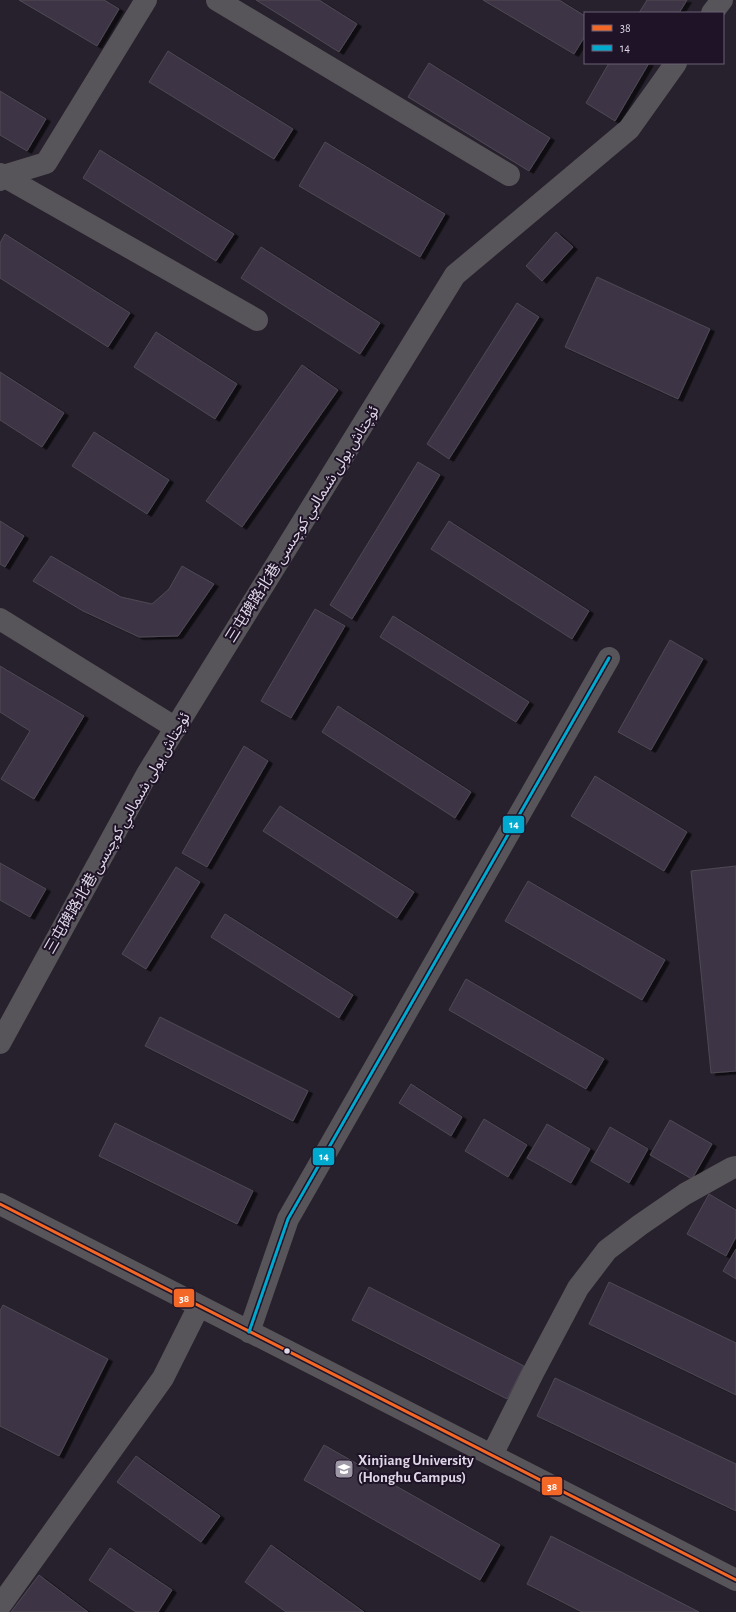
<svg xmlns="http://www.w3.org/2000/svg" width="736" height="1612" font-family="'Alegreya Sans','Noto Sans Arabic','Noto Sans SC',sans-serif">
  <style>
    .building { fill: #3e3644; stroke: #4e4854; filter: url(#shadow) }
    .lines { fill: none; stroke-linecap: round; stroke-linejoin: round }
    .minor { stroke: #58555a; stroke-width: 22 }
    .bus-1-casing { stroke: #1f1328; stroke-width: 6 }
    .bus-2-casing { stroke: #1f1328; stroke-width: 6 }
    .bus-1 { stroke: #f36827; stroke-width: 3 }
    .bus-2 { stroke: #00a9ce; stroke-width: 3 }
    .bus-dot { fill: #ded7e6; stroke: #1f1328; stroke-width: 1.5 }
    .labels { text-anchor: middle; stroke-width: 4; stroke-linejoin: round; paint-order: stroke }
    .street-label { font-size: 15px; fill: #ded7e6; stroke: #1f1328 }
    .poi-label { font-size: 15px; font-weight: bold; fill: #ded7e6; stroke: #1f1328; text-anchor: start }
    .line-badge { stroke: #1f1328; stroke-width: 1.5 }
    .badge-label { font-size: 11px; text-anchor: middle; font-weight: bold; fill: #fff }
  </style>
  <defs>
    <filter id="shadow"><feDropShadow dx="4.5" dy="2.5" stdDeviation="0" flood-color="#0009"/></filter>
  </defs>
  <rect width="100%" height="100%" fill="#27212d"/>
  <path class="building" d="M 19,0 L 104,0 L 119,9 L 97,46 Z
    M 256,0 L 319,0 L 357,24 L 339,52 Z
    M 483,0 L 559,0 L 585,16 L 585,36 L 574,54 Z
    M 647,0 L 687,0 L 679,13 L 639,13 Z
    M 168,51 L 293,129 L 274,159 L 149,82 Z
    M 429,63 L 550,138 L 529,171 L 408,97 Z
    M 609,63 L 649,63 L 615,121 L 586,103 Z
    M 0,91 L 46,119 L 27,151 L 0,135 Z
    M 325,142 L 445,214 L 420,257 L 299,186 Z
    M 100,150 L 234,234 L 216,261 L 83,178 Z
    M 556,232 L 573,247 L 542,281 L 526,266 Z
    M 5,234 L 130,313 L 108,347 L 0,278 L 0,243 Z
    M 261,247 L 380,323 L 360,354 L 241,278 Z
    M 597,277 L 710,329 L 678,399 L 565,347 Z
    M 517,303 L 539,317 L 449,459 L 427,444 Z
    M 156,332 L 237,384 L 215,419 L 134,367 Z
    M 302,365 L 338,390 L 242,527 L 206,501 Z
    M 0,372 L 64,413 L 42,447 L 0,420 Z
    M 94,432 L 169,480 L 147,514 L 72,466 Z
    M 418,462 L 440,475 L 352,619 L 330,605 Z
    M 0,521 L 24,536 L 5,567 L 0,564 Z
    M 449,521 L 589,611 L 572,639 L 431,549 Z
    M 51,556 L 121,597 L 152,604 L 169,589 L 182,566 L 214,584 L 178,636 L 139,637 L 83,611 L 33,581 Z
    M 315,609 L 345,626 L 291,718 L 261,701 Z
    M 393,616 L 529,702 L 516,722 L 380,637 Z
    M 670,640 L 703,659 L 651,750 L 618,732 Z
    M 0,666 L 84,716 L 34,799 L 1,779 L 30,731 L 0,712 Z
    M 338,706 L 471,792 L 455,818 L 322,732 Z
    M 244,746 L 268,761 L 207,867 L 182,853 Z
    M 595,776 L 687,832 L 664,871 L 571,816 Z
    M 280,806 L 414,892 L 397,918 L 263,831 Z
    M 0,863 L 46,889 L 30,917 L 0,900 Z
    M 736,866 L 736,1071 L 711,1073 L 691,871 Z
    M 176,867 L 200,882 L 146,969 L 122,954 Z
    M 528,881 L 665,960 L 642,1000 L 505,921 Z
    M 225,914 L 353,995 L 339,1018 L 211,937 Z
    M 466,979 L 604,1059 L 586,1089 L 449,1010 Z
    M 160,1017 L 308,1091 L 293,1121 L 145,1046 Z
    M 411,1084 L 462,1117 L 451,1136 L 399,1103 Z
    M 484,1119 L 527,1145 L 508,1177 L 465,1151 Z
    M 670,1120 L 712,1144 L 692,1179 L 650,1155 Z
    M 115,1123 L 253,1191 L 237,1224 L 99,1156 Z
    M 547,1124 L 590,1149 L 571,1183 L 527,1158 Z
    M 610,1127 L 648,1149 L 629,1183 L 591,1161 Z
    M 709,1194 L 736,1210 L 736,1237 L 726,1256 L 687,1234 Z
    M 736,1249 L 736,1279 L 723,1271 Z
    M 609,1282 L 736,1343 L 736,1395 L 589,1324 Z
    M 369,1287 L 524,1366 L 507,1399 L 352,1320 Z
    M 3,1305 L 108,1359 L 59,1456 L 0,1426 L 0,1311 Z
    M 555,1378 L 736,1464 L 736,1511 L 537,1416 Z
    M 324,1445 L 500,1545 L 480,1580 L 304,1480 Z
    M 136,1456 L 220,1516 L 201,1542 L 117,1482 Z
    M 551,1536 L 699,1612 L 582,1612 L 527,1584 Z
    M 271,1545 L 364,1612 L 286,1612 L 245,1582 Z
    M 110,1548 L 172,1590 L 158,1612 L 136,1612 L 89,1580 Z
    M 39,1575 L 88,1612 L 11,1612 Z"/>
  <g class="lines">
    <path class="minor" d="M 217,0 L 509,175
      M 712,13 L 722,0
      M 0,174 L 257,320
      M 0,180 L 3,176 L 46,163 L 146,0
      M 0,619 L 176,728
      M 0,1043 L 147,774 L 455,275 L 629,129 L 676,63
      M 0,1204 L 736,1580
      M 249,1332 L 288,1219 L 609,658
      M 492,1455 L 534,1371 L 578,1288 L 607,1250 L 640,1225 L 685,1194 L 732,1168 L 736,1167
      M 0,1606 L 163,1378 L 199,1306"/>
    <g class="bus-1-casing">
      <path id="bus-1" d="M 0,1204 L 736,1580"/>
    </g>
    <g class="bus-2-casing">
      <path id="bus-2" d="M 249,1332 L 288,1219 L 609,658"/>
    </g>
    <use href="#bus-1" class="bus-1"/>
    <use href="#bus-2" class="bus-2"/>
  </g>
  <defs>
    <g id="university-square" transform="scale(1)"><rect x="-9" y="-9" width="18" height="18" rx="4" fill="#9e97a5" stroke="#1f1328"/><path d="M0-5L7-2L0 1L-7-2ZM-4 1L0 2.5L4 1V4Q0 6-4 4Z" fill="#fff"/></g>
  </defs>
  <g fill-rule="evenodd">
    <use href="#university-square" x="344" y="1469"/>
  </g>
  <circle class="bus-dot" cx="287" cy="1351" r="3.5"/>
  <g class="labels">
    <g class="street-label">
      <text transform="translate(302 524) rotate(-58)" y="5">三屯碑路北巷 ئۈچتاش يولى شىمالىي كوچىسى</text>
      <text transform="translate(117 833) rotate(-60)" y="5">三屯碑路北巷 ئۈچتاش يولى شىمالىي كوچىسى</text>
    </g>
    <g class="poi-label">
      <text x="358" y="1465">Xinjiang University<tspan x="358" dy="17">(Honghu Campus)</tspan></text>
    </g>
  </g>
  <g class="line-badge">
    <rect x="502" y="815" width="23" height="19" rx="4" fill="#00a9ce"/>
    <rect x="312" y="1147" width="23" height="19" rx="4" fill="#00a9ce"/>
    <rect x="173" y="1288" width="22" height="20" rx="4" fill="#f36827"/>
    <rect x="541" y="1476" width="22" height="20" rx="4" fill="#f36827"/>
  </g>
  <g class="badge-label">
    <text x="514" y="828">14</text>
    <text x="324" y="1160">14</text>
    <text x="184" y="1302">38</text>
    <text x="552" y="1490">38</text>
  </g>
  <rect x="584" y="12" width="140" height="52" fill="#1f1328" stroke="#6b6174"/>
  <rect x="592" y="25" width="20" height="6" fill="#f36827" stroke="#6b6174"/>
  <text x="620" y="32" font-size="12" fill="#ded7e6">38</text>
  <rect x="592" y="45" width="20" height="6" fill="#00a9ce" stroke="#6b6174"/>
  <text x="620" y="52" font-size="12" fill="#ded7e6">14</text>
</svg>
